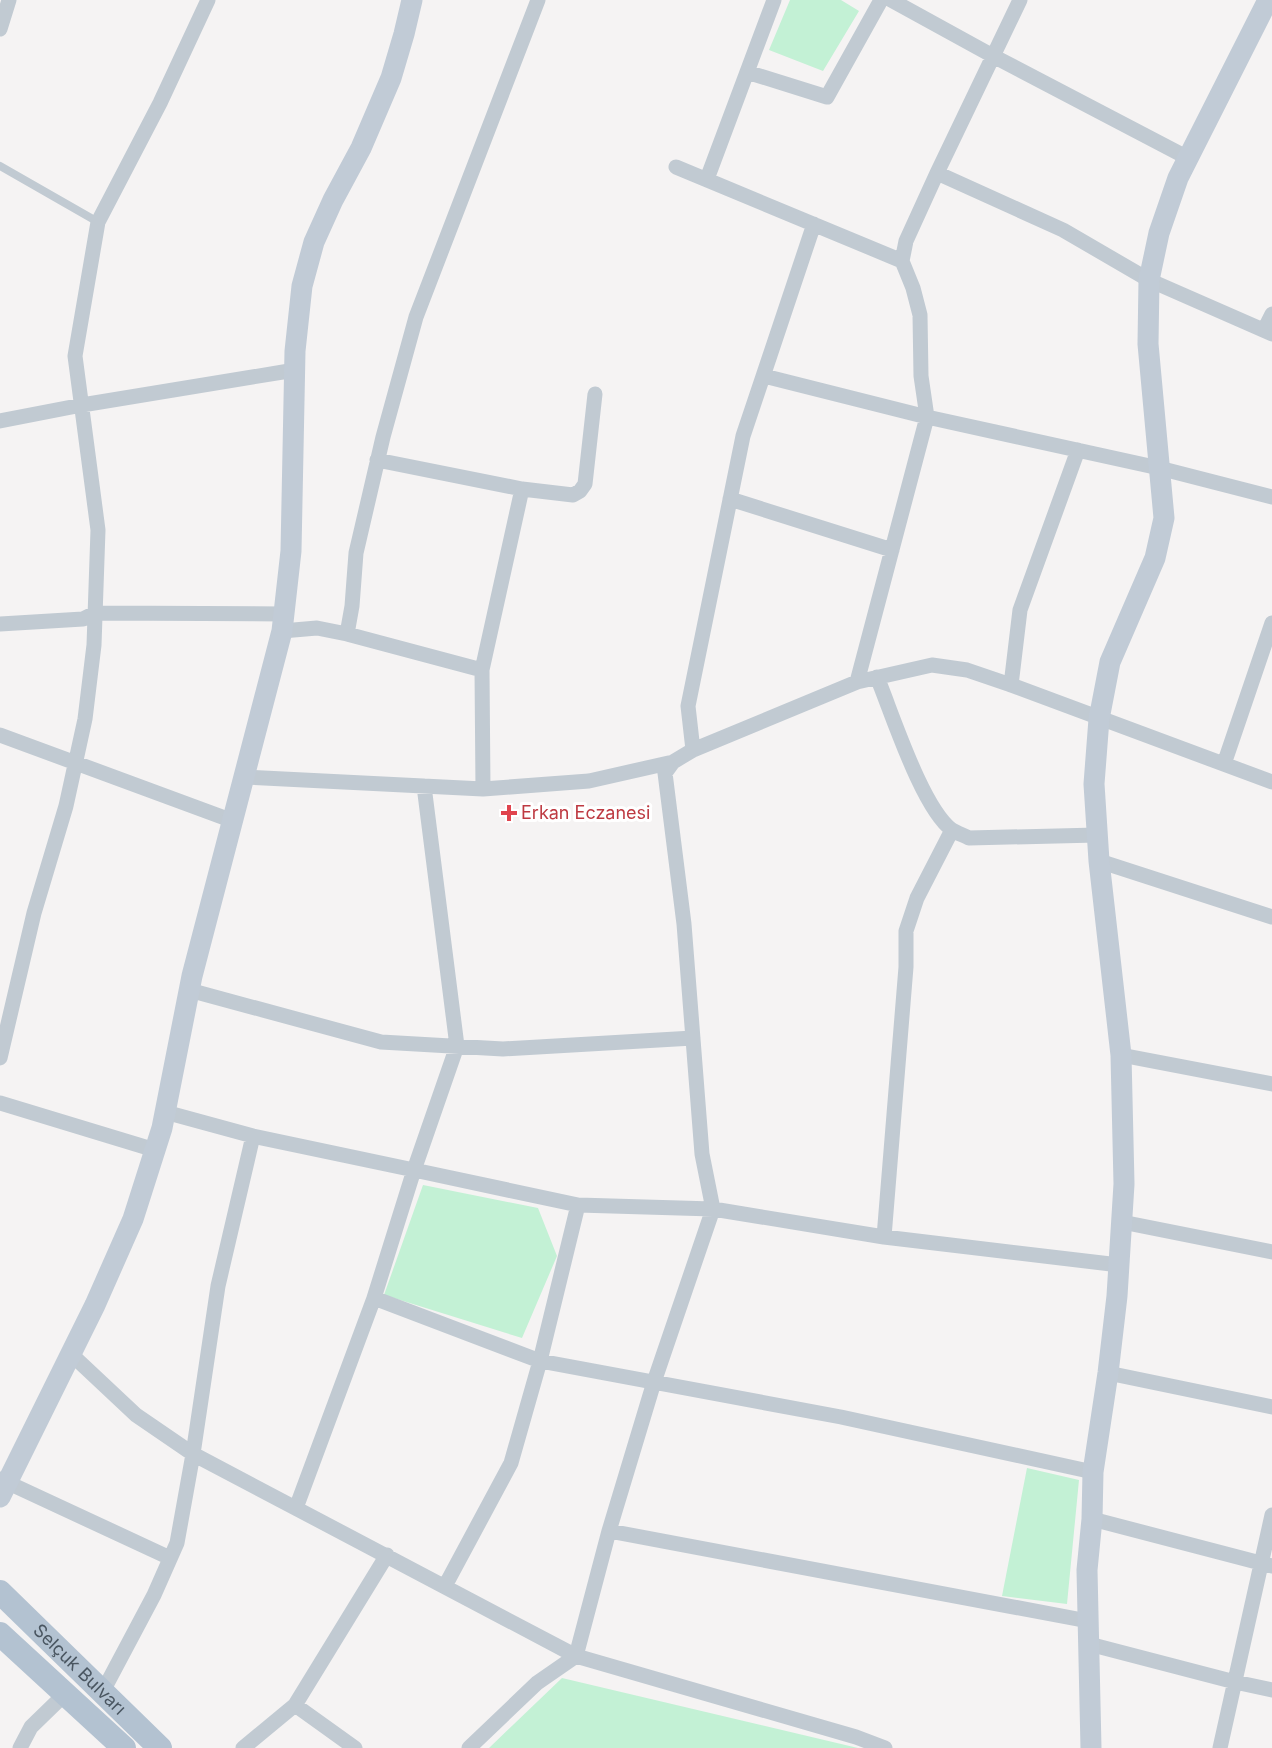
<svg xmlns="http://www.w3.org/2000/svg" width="1272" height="1748" font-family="Inter,sans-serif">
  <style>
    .green { fill: #c3f1d5 }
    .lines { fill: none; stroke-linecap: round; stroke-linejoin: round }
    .lane { stroke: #c1cad2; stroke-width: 8 }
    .street { stroke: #c1cad2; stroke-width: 15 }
    .secondary { stroke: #c1cbd6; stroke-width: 21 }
    .primary { stroke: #b3c2d1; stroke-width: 24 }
    .health-dot { fill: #e0444e; stroke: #fff; stroke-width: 2 }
    .labels { text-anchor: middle; stroke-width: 6; stroke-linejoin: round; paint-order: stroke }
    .health-label { font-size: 18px; fill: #be3a42; stroke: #fff; text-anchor: start }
    .street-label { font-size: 18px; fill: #4a5661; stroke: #fff }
  </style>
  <rect width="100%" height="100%" fill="#f5f3f3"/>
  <path class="green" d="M 790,0 L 841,0 L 859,11 L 823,71 L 769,50 Z
    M 423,1185 L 538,1208 L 557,1256 L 522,1338 L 384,1295 Z
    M 1027,1468 L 1079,1480 L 1067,1604 L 1002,1596 Z
    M 562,1678 L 858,1748 L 489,1748 Z"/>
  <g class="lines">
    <path class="lane" d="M 0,166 L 98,222"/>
    <path class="street" d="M 891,0 L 993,56 L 1188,158
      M 0,29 L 9,0
      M 747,72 L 827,97 L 881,0
      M 676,167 L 902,261
      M 937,173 L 1063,230 L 1149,280 L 1272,334
      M 707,179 L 774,0
      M 814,224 L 743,436 L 688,706 L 693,750 L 857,682 L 932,665 L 967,670 L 1011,685 L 1272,782
      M 1264,330 L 1272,314
      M 764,376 L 927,417 L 1159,468 L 1272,497
      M 0,421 L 82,405 L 295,370
      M 377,460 L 522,489 L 573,495 L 580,491 L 585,484 L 595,394
      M 730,499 L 892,550
      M 0,624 L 83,619 L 95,613 L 284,614
      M 282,631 L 317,628 L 347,634 L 482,670
      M 347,634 L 352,606 L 356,553 L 383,437 L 416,317 L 538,0
      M 877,677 C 892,713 922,808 952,830 C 957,833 963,835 969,838 L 1097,835
      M 857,682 L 927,417 L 921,376 L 920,315 L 913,288 L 902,261 L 906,241 L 937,173 L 1020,0
      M 1011,685 L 1020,610 L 1078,450
      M 0,735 L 233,821
      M 693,750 L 673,762 L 665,773 L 684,924 L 702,1154 L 713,1209 L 884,1237 L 1119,1265
      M 1224,764 L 1272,623
      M 244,777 L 483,789 L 589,781 L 673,762
      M 424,786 L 457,1046 L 414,1170 L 578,1205 L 713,1209 L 654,1382 L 609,1531 L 576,1656 L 537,1683 L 469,1748
      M 483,789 L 482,670 L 522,489
      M 1099,861 L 1272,917
      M 189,990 L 381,1042 L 503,1049 L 693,1038
      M 1121,1055 L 1272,1084
      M 0,1058 L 34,913 L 66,806 L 85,719 L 94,645 L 98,530 L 75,356 L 98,222 L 160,103 L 208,0
      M 0,1103 L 155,1150
      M 165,1112 L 253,1136 L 414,1170 L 374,1298 L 296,1508
      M 1122,1222 L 1272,1252
      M 884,1237 L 906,967 L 906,931 L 917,898 L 952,830
      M 374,1298 L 540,1361 L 841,1417 L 1093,1472
      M 71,1354 L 136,1415 L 193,1454 L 576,1656 L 856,1737 L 885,1748
      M 1108,1373 L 1272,1407
      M 0,1479 L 170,1558
      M 1092,1519 L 1272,1566
      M 609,1531 L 1088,1621
      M 445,1586 L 511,1463 L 540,1361 L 578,1205
      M 1089,1644 L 1235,1682 L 1272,1690
      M 102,1693 L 154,1595 L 177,1543 L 193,1454 L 218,1286 L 253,1136
      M 20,1748 L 31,1727 L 66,1693
      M 243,1748 L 295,1705
      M 355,1748 L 295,1705 L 387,1555
      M 1220,1748 L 1272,1515"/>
    <path class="secondary" d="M 0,1497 L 95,1305 L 133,1219 L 162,1128 L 192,976 L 282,631 L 291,551 L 295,351 L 302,286 L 314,242 L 333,200 L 361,148 L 391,78 L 404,34 L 412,0
      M 1091,1748 L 1087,1570 L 1092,1519 L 1093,1472 L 1108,1373 L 1117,1296 L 1124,1184 L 1121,1055 L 1099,861 L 1094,784 L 1099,719 L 1110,662 L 1155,558 L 1164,518 L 1148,344 L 1149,280 L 1159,233 L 1178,178 L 1268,0"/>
    <g class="primary">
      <path id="s1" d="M 0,1592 L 160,1748"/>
      <path d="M 0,1634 L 124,1748"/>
    </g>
  </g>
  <path class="health-dot" d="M506 804h6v6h6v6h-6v6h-6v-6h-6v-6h6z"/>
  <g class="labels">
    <g class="health-label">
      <text x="521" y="819">Erkan Eczanesi</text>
    </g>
    <g class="street-label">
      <text dy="6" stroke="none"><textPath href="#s1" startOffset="111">Selçuk Bulvarı</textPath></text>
    </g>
  </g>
</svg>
